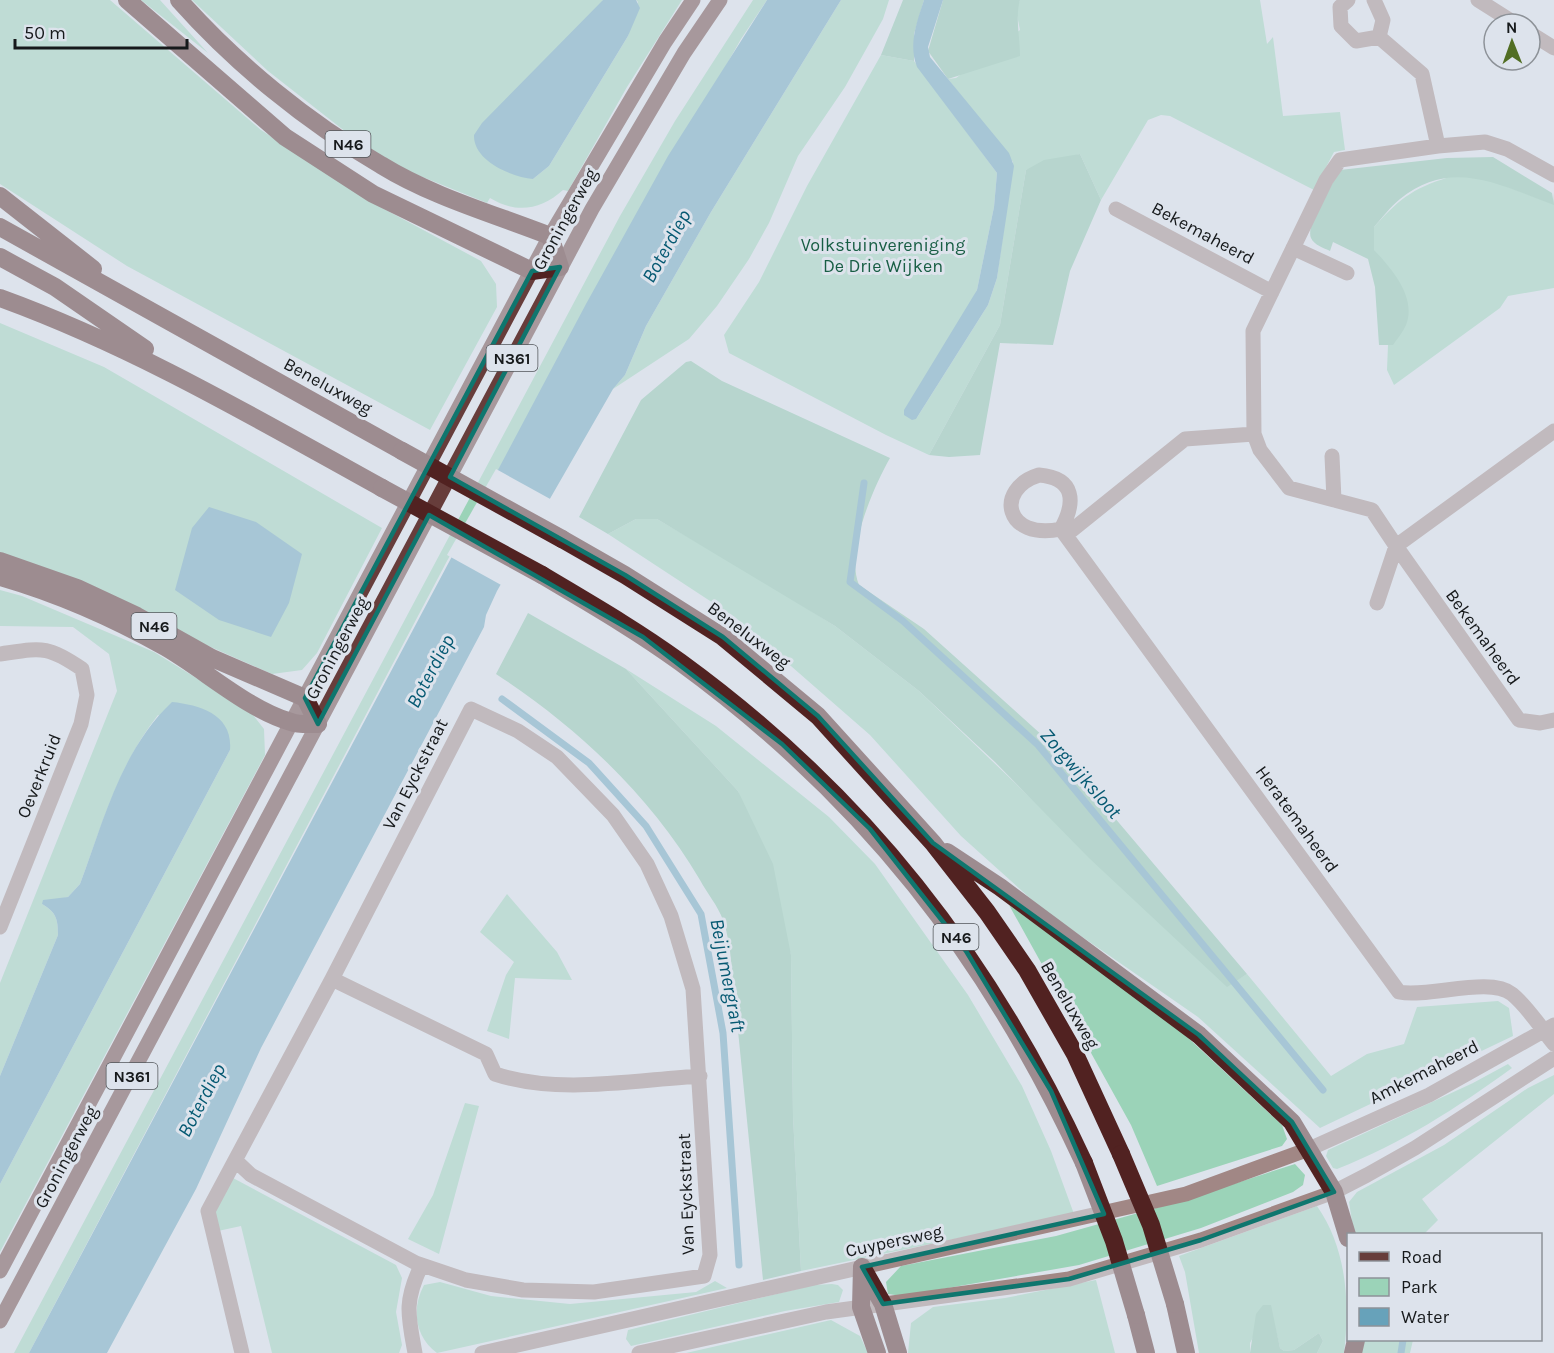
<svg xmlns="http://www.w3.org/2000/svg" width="1554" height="1353" font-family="Karla,sans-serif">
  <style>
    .green { fill: #9bd3b8 }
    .forest { fill: #89c3a8 }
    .water { fill: #67a2ba }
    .pier { fill: #dde3ec }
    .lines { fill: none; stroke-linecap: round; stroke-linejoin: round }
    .stream { stroke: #67a2ba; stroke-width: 7 }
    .minor { stroke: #a18785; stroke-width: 15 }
    .major { stroke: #673d3b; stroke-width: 15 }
    .highway { stroke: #512221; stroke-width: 18 }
    .highway-bridge { stroke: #512221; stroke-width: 18 }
    .marked { fill: none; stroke: #0f766e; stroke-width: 4.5; stroke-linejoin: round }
    .labels { text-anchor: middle; stroke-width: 6; stroke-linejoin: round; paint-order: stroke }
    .shield { fill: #dde3ec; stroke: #52565a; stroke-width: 1.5 }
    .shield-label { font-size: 16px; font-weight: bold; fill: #16191b }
    .street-label { font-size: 18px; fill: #16191b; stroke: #dde3ec }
    .park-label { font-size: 18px; fill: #185e44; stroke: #dde3ec }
    .water-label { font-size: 20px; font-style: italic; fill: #055972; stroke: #dde3ec }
  </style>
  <rect width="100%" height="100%" fill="#dde3ec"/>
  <path class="green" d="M 0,0 L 110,0 L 261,130 L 373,203 L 481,261 L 496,284 L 497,307 L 430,430 L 127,266 L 0,184 Z
    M 141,0 L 160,0 L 208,53 Z
    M 192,0 L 603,0 L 533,179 L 549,166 L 628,36 L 638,2 L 636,0 L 682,0 L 627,87 L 568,191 L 563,190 C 541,210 516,214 490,198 L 487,203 L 383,161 L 268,71 Z
    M 753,0 L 767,0 L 741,39 L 447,561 L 29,1353 L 14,1353 L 620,216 L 675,121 Z
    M 841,0 L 889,0 L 883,19 L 845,87 L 798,156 L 769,223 L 749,259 L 717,306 L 689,339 L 613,389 L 625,375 L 646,326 L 711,212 Z
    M 1020,0 L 1260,0 L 1267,44 L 1273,37 L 1283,116 L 1340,112 L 1345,150 L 1334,152 L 1314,190 L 1170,116 L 1161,115 L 1148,120 L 1101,200 L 1080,154 L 1026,170 L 1000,325 L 929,455 L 886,435 L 729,353 L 724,335 L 759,282 L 807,186 L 881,55 L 914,61 L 997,173 L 994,207 L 977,290 L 916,419 L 988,305 L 997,278 L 1013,162 L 948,79 L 956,78 L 1020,30 L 1016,10 Z
    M 1456,175 L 1484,178 L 1553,204 L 1554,193 L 1554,288 L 1508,296 L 1500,308 L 1394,385 L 1387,370 L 1388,345 L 1393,345 L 1374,250 L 1374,227 C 1402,196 1415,187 1456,175 Z
    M 0,323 L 104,367 L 382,528 L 317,653 L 302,670 L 272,674 L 0,554 Z
    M 636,519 L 657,519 L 758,578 L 835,626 L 919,691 L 1227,986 L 1247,974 L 1331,1076 L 1367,1054 L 1404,1044 L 1417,1007 L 1498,1001 L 1509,1008 L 1513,1036 L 1320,1128 L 1198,1017 L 1042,909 L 961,836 L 870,735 L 736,618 L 608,534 Z
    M 0,590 L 22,596 L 154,652 L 250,711 L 264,729 L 265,755 L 0,1252 L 0,1184 L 230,750 L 158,715 C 119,764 102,825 80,884 L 68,897 L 42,904 C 56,912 58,919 58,935 L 0,1076 L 0,983 L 117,691 L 109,654 L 73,627 L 0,626 Z
    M 626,669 L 716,726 L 829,817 L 875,864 L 968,995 L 1022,1086 L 1051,1151 L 1074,1214 L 801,1271 L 793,1116 L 791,955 L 738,791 Z
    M 507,894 L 557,952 L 572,980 L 515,978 L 509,1039 L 487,1031 L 506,975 L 514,962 L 480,932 Z
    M 1009,905 L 1171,1022 L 1282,1125 L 1287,1139 L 1282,1146 L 1157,1186 L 1131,1125 Z
    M 1508,1064 L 1512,1068 C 1457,1108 1401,1144 1337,1169 L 1333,1168 L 1326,1156 L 1328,1150 L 1473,1083 Z
    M 1554,1075 L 1554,1094 L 1422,1199 L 1438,1220 L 1424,1234 L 1354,1234 L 1349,1202 L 1357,1192 L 1444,1145 L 1528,1088 Z
    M 465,1103 L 479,1106 L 439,1254 L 408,1239 L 433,1195 Z
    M 1295,1164 L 1305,1175 L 1303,1185 L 1293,1192 L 1201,1228 L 1079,1265 L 902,1296 L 888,1294 L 886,1282 L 901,1266 L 1056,1236 L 1181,1201 Z
    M 233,1178 L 396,1265 L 402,1278 L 396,1312 L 402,1345 L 399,1353 L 272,1353 L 241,1226 L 218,1231 L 212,1211 Z
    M 1317,1206 C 1347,1249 1350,1303 1344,1353 L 1317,1353 L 1323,1341 L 1319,1333 L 1294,1350 L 1284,1351 L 1280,1348 L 1270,1305 L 1250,1343 L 1250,1353 L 1199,1353 L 1185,1272 L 1179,1256 Z
    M 1096,1280 L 1115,1353 L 908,1353 L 911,1323 L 933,1307 L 1005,1298 Z
    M 715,1281 L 727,1288 L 437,1353 C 415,1337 411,1309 424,1285 L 440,1282 L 491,1296 L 570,1304 L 696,1292 Z
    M 832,1284 L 838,1285 L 843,1290 L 839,1302 L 785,1311 L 631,1346 L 626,1339 L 628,1330 L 814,1285 Z
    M 831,1320 L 860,1336 L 868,1353 L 686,1353 Z
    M 1360,1340 L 1413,1340 L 1410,1353 L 1358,1353 Z"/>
  <path class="forest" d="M 903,0 L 924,0 L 914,34 L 914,61 L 881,55 Z
    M 943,0 L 1020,0 C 1015,15 1020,39 1020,56 L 948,79 L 928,51 Z
    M 1080,154 L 1101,200 L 1070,271 L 1053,345 L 1000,343 L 980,455 L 949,457 L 929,455 L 1000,325 L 1026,170 L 1044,160 Z
    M 1493,157 L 1552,193 L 1554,205 C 1500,185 1451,157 1400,199 C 1390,207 1382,218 1374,227 L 1374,250 C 1391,268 1417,297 1406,325 C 1403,332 1397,339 1393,345 L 1379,345 L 1375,287 L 1368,259 L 1333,242 L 1330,251 C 1324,248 1314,245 1311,238 C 1305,225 1333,183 1340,170 L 1447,158 Z
    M 691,361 L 722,381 L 890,458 C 873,488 845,552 859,585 L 924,629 L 1053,745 L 1247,974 L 1227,987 L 1089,858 L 995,762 L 919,691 L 835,626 L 657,519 L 636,519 L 608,534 L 579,517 L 641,400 L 686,362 Z
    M 528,613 L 626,669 L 738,791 L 773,864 L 791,955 L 793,1116 L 801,1271 L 763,1280 L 730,951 C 728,941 727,930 723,920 C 718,906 707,893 700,880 C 651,796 577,727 496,674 Z
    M 1263,1305 L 1271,1305 L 1280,1348 L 1284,1351 L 1294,1350 L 1319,1333 L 1323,1341 L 1317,1353 L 1250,1353 L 1256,1314 Z"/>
  <path class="water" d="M 603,0 L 636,0 L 640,8 L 628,36 L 549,166 L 533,179 C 512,177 473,161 474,135 L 482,123 Z
    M 767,0 L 841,0 L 711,212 L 646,326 L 625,375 L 613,389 L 497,591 L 486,615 L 484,627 L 261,1048 L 196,1189 L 107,1353 L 29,1353 L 586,304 L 668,156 Z
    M 924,0 L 943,0 L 928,47 L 930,57 L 1009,153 L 1014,166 L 997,278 L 988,305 L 916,419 L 912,420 L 904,415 L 904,410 L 977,290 L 994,207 L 997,173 L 917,67 C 908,44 917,22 924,0 Z
    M 209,507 L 256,522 L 302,554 L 289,603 L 271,637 L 219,620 L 175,590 L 192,528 Z
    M 172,702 C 201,705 233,715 230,750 L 0,1184 L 0,1076 L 58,935 C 58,919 56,912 42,904 L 43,900 L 68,897 L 80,884 C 104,820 121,750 172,702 Z"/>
  <path class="pier" d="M 496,469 L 552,500 L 503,586 L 447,555 Z"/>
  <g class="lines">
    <path class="stream" d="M 864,483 L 850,582 L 903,621 L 1038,745 L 1323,1090
      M 502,699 L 589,763 L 646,826 L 701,914 L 723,1033 L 739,1265
      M 1401,1353 L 1403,1340"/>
    <path class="minor" d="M 1374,0 L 1383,20 L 1379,37
      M 1478,0 L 1516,24
      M 1530,33 L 1554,48
      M 1438,146 L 1485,142 L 1507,149 L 1554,175
      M 1116,209 L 1272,292
      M 1293,248 L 1347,273
      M 1254,434 L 1260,450 L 1289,488 L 1372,510 L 1396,546 L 1554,431
      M 1332,456 L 1334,500
      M 1039,475 C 1075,478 1076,502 1061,529 C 1005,541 994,489 1039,475 Z
      M 1061,529 L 1399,992 C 1429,998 1490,976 1512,994 C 1528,1007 1541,1028 1554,1044
      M 1066,535 L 1185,439 L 1254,434 L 1253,331 L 1326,180 L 1340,160 L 1438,146 L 1422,74 L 1379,37 L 1356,41 L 1341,26 L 1340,7 L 1348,0
      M 1377,603 L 1396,546 L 1519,720 L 1540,723 L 1554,720
      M 0,654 C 42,648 47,645 82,669 L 87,695 L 81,724 L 0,927
      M 332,979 L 486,1054 L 495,1074 C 559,1095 634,1080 700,1076
      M 236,1161 L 251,1175 L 416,1263 L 466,1280 L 523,1290 L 594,1292 L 704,1276 L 710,1255 L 693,989 L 671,916 L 647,864 L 613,815 L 557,757 L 518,731 L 471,709 L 332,979 L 208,1211 L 242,1353
      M 415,1353 C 408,1315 404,1302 421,1266
      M 482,1353 L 1186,1194 L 1309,1149 L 1429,1095 L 1554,1025
      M 639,1353 L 826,1312 L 1069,1279 L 1201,1240 L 1334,1192 L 1367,1175 L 1415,1148 L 1554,1058"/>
    <path class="major" d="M 0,1271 L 550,236 L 665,42 L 693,0
      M 0,1321 L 592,209 L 684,53 L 720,0"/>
    <path class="highway" d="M 127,0 L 285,137 L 373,194 L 532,271 L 560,267 L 550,236 C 494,214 433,197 381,165 C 307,122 236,64 179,0
      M 0,196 L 93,269
      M 0,227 L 402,451
      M 0,257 L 55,287 L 145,349
      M 0,298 C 135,347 257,419 382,488
      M 562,539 L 625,575 L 723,637 L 818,716 L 933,843 L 987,912 L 1027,970 L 1075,1054 L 1121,1154
      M 0,561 L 77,588 L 137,616 L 212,658 L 305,698 L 318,724
      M 542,575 C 589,603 636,630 680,662 C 864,796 989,957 1084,1163
      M 0,577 C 56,593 113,618 165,647 C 205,670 247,709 291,722 C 299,725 310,724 318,724
      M 947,852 L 1000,887 L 1199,1035 L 1292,1122 L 1334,1192 L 1348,1238
      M 862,1267 L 883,1304 L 898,1353
      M 862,1267 L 861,1307 L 877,1353
      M 1175,1304 L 1186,1353
      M 1136,1315 L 1146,1353
      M 1353,1353 L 1356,1340"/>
    <path class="highway-bridge" d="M 402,451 L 562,539
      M 382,488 L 542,575
      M 1121,1154 L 1151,1225 L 1175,1304
      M 1084,1163 L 1114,1241 L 1136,1315"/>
  </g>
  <path d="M0 0H1554V1353H0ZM 560,267 L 450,477 L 625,575 L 723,637 L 818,716 L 933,843 L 1199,1035 L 1292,1122 L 1334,1192 L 1201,1240 L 1069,1279 L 883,1304 L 862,1267 L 1104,1214 L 1051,1091 L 966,951 L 870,829 L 782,744 L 643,637 L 429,515 L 318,724 L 305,698 L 532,271 Z" fill="#dde3ec" fill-opacity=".55" fill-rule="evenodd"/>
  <path class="marked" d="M 560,267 L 450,477 L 625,575 L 723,637 L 818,716 L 933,843 L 1199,1035 L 1292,1122 L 1334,1192 L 1201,1240 L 1069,1279 L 883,1304 L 862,1267 L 1104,1214 L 1051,1091 L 966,951 L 870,829 L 782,744 L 643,637 L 429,515 L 318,724 L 305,698 L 532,271 Z"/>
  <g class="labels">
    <g class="shield">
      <rect x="325.5" y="131" width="45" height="26" rx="4.5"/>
      <rect x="486.5" y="345" width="51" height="26" rx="4.5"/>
      <rect x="131.5" y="613" width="45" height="26" rx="4.5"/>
      <rect x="933.5" y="924" width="45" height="26" rx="4.5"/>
      <rect x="106.5" y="1063" width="51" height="26" rx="4.5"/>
    </g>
    <g class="shield-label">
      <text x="348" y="150">N46</text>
      <text x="512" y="364">N361</text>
      <text x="154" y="632">N46</text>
      <text x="956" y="943">N46</text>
      <text x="132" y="1082">N361</text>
    </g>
    <g class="street-label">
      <text transform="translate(565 219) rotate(-61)" y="6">Groningerweg</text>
      <text transform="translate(1203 233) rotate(28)" y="6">Bekemaheerd</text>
      <text transform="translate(328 386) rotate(29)" y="6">Beneluxweg</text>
      <text transform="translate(749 635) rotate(37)" y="6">Beneluxweg</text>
      <text transform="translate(1483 637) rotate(54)" y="6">Bekemaheerd</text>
      <text transform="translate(337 648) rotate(-62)" y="6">Groningerweg</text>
      <text transform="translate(415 774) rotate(-63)" y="6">Van Eyckstraat</text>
      <text transform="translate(39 776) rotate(-68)" y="6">Oeverkruid</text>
      <text transform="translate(1297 819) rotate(54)" y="6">Heratemaheerd</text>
      <text transform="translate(1070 1005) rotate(60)" y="6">Beneluxweg</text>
      <text transform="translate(1424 1072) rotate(-27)" y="6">Amkemaheerd</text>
      <text transform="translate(66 1157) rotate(-62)" y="6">Groningerweg</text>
      <text transform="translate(686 1194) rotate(-92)" y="6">Van Eyckstraat</text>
      <text transform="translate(894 1241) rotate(-12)" y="6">Cuypersweg</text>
    </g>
    <g class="park-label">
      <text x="883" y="251">Volkstuinvereniging<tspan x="883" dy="21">De Drie Wijken</tspan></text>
    </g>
    <g class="water-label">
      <text transform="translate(666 246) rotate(-61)" y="7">Boterdiep</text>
      <text transform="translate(430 671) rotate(-62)" y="7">Boterdiep</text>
      <text transform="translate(1081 773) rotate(49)" y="7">Zorgwijksloot</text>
      <text transform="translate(728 975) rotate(79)" y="7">Beijumergraft</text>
      <text transform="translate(201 1100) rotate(-62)" y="7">Boterdiep</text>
    </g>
  </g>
  <rect x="1347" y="1233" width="195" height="108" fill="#dde3ec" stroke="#8d9298" stroke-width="1.5"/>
  <rect x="1359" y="1252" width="30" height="9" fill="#673d3b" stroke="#8d9298" stroke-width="1.5"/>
  <text x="1401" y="1263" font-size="18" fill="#16191b">Road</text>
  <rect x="1359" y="1278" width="30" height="18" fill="#9bd3b8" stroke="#8d9298" stroke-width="1.5"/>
  <text x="1401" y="1293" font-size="18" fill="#16191b">Park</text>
  <rect x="1359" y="1308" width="30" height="18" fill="#67a2ba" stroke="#8d9298" stroke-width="1.5"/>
  <text x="1401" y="1323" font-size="18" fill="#16191b">Water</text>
  <g transform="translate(1512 42) rotate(359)"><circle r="28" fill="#dde3ec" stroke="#8d9298" stroke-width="1.5"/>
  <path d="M0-4.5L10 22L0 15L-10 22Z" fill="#516e23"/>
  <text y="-9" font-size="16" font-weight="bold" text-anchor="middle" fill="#16191b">N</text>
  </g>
  <path d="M15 39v9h172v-9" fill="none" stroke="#16191b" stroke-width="3"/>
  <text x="24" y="39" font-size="18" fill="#16191b" stroke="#dde3ec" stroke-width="4.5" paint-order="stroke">50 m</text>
</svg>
